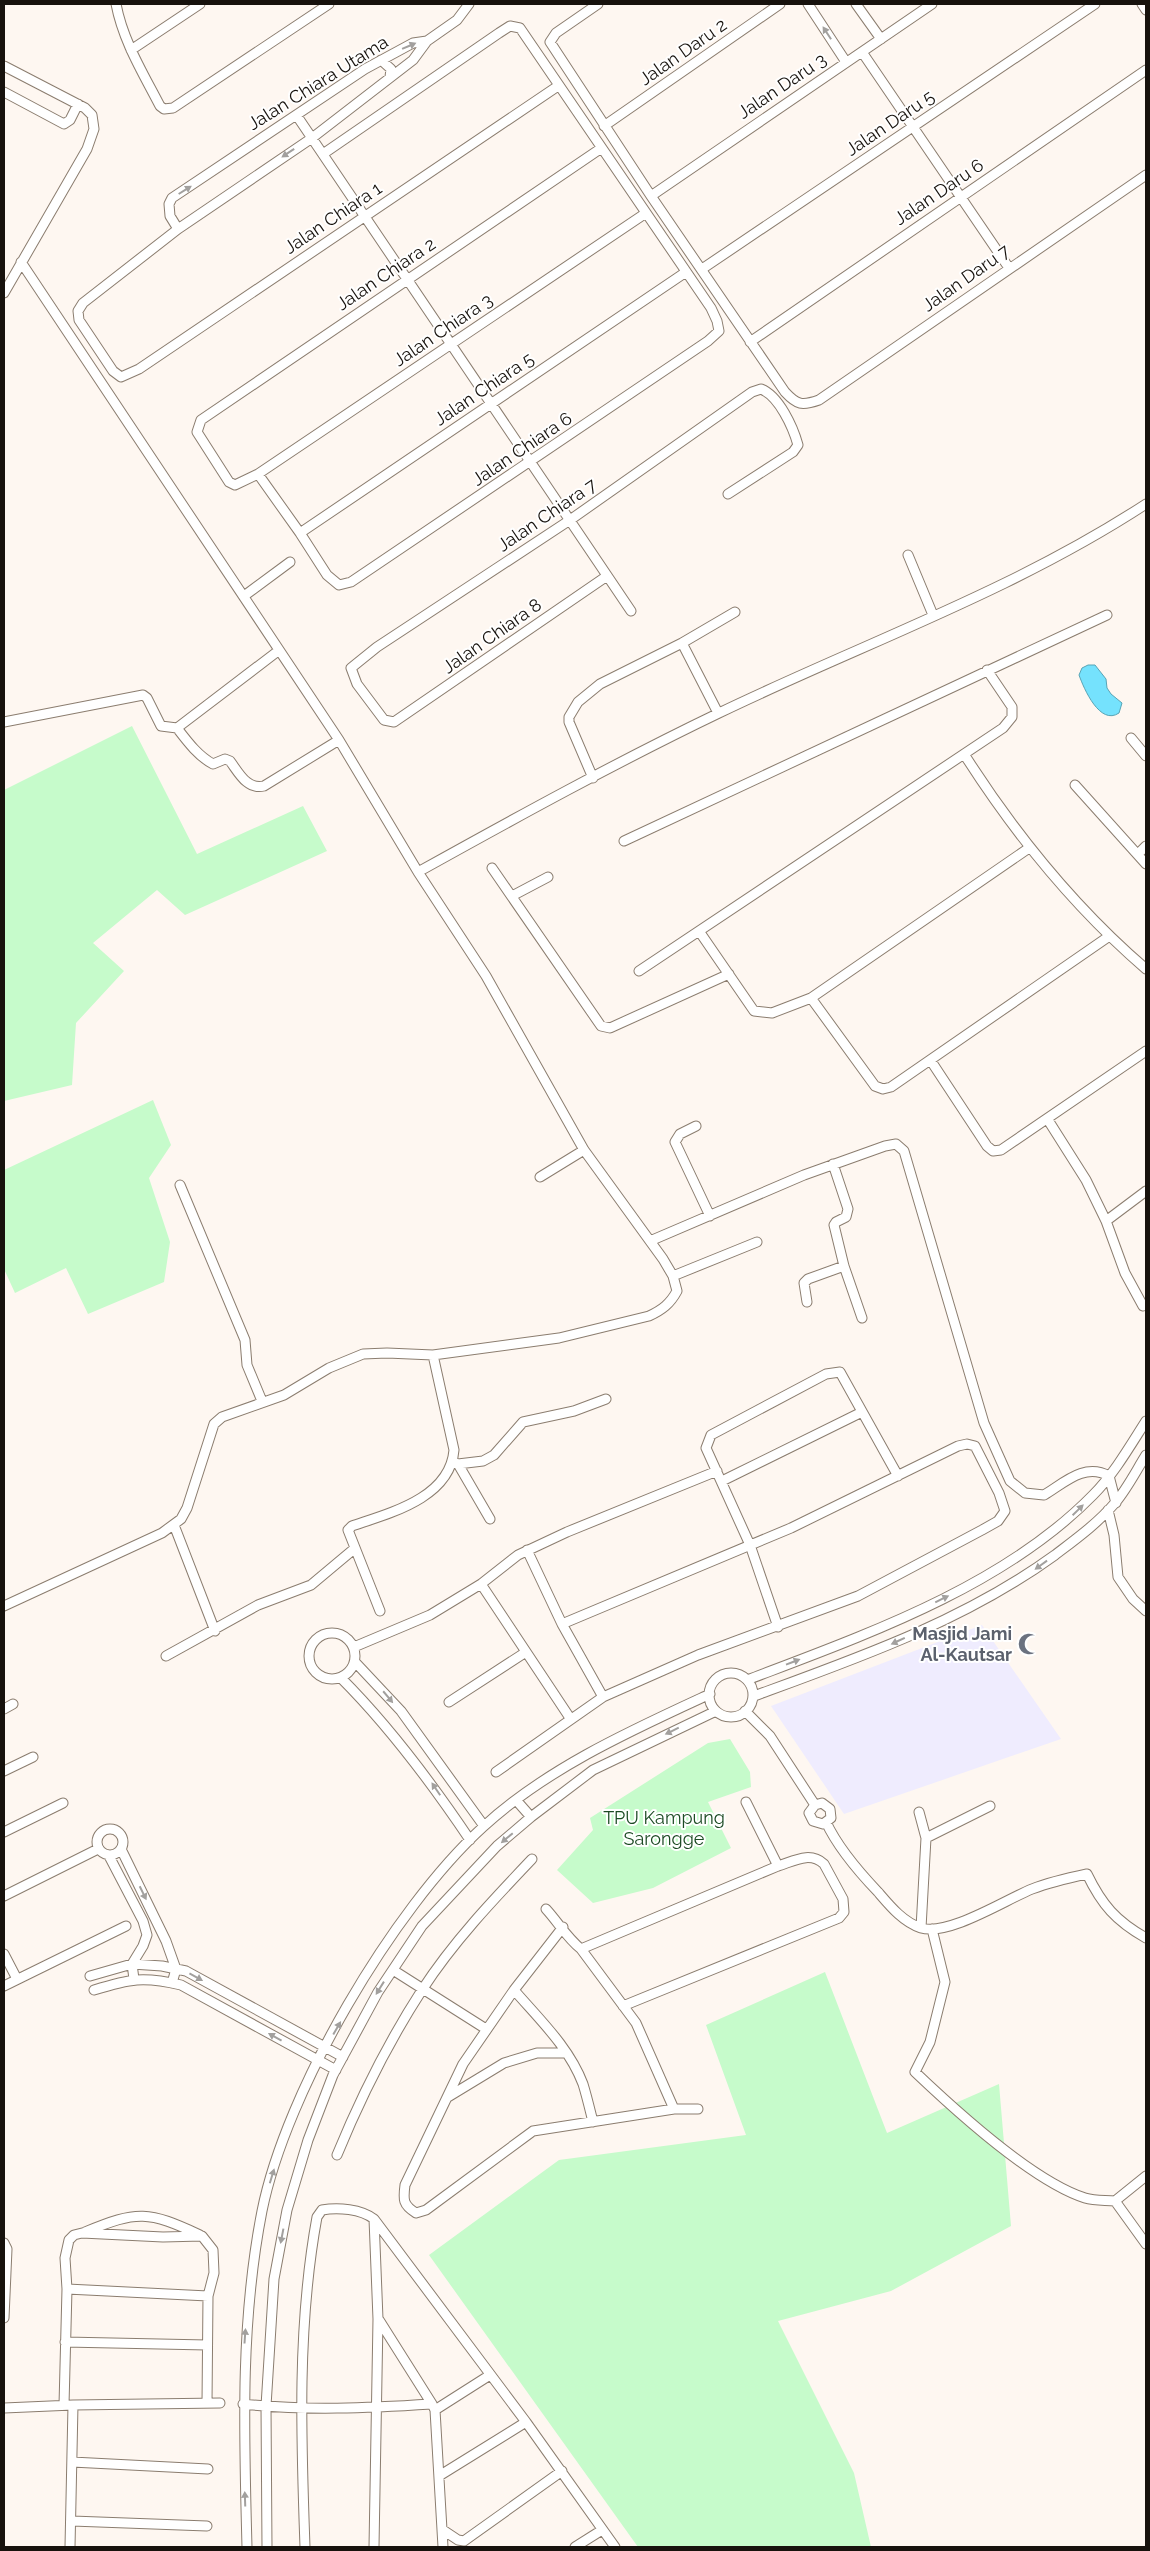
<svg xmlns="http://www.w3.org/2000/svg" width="1150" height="2551" font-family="Raleway,sans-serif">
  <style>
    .commercial { fill: #efecfe }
    .green { fill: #c6fbcb }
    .water { fill: #75e2fd; stroke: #59a4b5 }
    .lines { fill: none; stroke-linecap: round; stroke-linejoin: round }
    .street-casing { stroke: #8b7d6f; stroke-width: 11 }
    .street { stroke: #fff; stroke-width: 9 }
    .oneway { fill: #a2a09e }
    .labels { text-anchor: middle; stroke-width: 4; stroke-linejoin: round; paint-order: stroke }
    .street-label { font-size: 18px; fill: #17120d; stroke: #fff }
    .worship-label { font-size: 18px; font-weight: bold; fill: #5b616d; stroke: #fff; text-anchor: end }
    .park-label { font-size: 18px; fill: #1b4a23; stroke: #fff }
  </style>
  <rect width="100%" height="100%" fill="#fef7f1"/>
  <path class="commercial" d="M 982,1625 L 1061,1739 L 844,1814 L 771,1706 Z"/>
  <path class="green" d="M 132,726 L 197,854 L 303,806 L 327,851 L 185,915 L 157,890 L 93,943 L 124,971 L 76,1023 L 72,1085 L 4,1101 L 4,790 Z
    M 153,1100 L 171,1145 L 149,1178 L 170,1242 L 164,1282 L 88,1314 L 66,1268 L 15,1293 L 4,1269 L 4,1170 Z
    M 730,1739 L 750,1772 L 751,1787 L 708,1802 L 731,1848 L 653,1888 L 593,1903 L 557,1870 L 593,1830 L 590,1818 L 708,1743 Z
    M 825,1972 L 887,2133 L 999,2084 L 1011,2226 L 891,2291 L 778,2321 L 854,2473 L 871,2547 L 638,2547 L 429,2255 L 559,2160 L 746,2135 L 706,2025 Z"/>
  <path class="water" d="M 1088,665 L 1095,665 L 1106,679 L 1107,688 L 1111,694 L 1122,703 L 1119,713 C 1100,726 1084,689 1079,675 L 1082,668 Z"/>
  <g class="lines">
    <g class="street-casing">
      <path id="street" d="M 116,4 C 123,41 143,73 160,106 L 164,109 L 173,108 L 329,4
        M 598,4 L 556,33 L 550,42 L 651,196 L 785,392 C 797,405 802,406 819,400 L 1146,175
        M 808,4 L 846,62
        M 856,4 L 881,39
        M 1142,4 L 1146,10
        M 427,41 L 457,20 L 469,4
        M 131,50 L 200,4
        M 862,52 L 1009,268
        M 381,60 L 391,69 L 390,77
        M 4,66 L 85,108 L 92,115 L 94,129 L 87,149 L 4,293
        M 4,92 L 64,124 L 70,120 L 78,104
        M 297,116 L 631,611
        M 604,126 L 780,4
        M 323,154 L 499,33 L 510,26 L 520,28 L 711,308 L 717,321 L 719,331 L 708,341 L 351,582 L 339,585 L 327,575 L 300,533 L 258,474 L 235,485 L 229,482 L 197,432 L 201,420 L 600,149
        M 651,196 L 932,4
        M 178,229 L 170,216 L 169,204 L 172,198 L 365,69 L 413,43 L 427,41 L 413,60 L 312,138 L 178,229 L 83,303 L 78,311 L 79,320 L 113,371 L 121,377 L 139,369 L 558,86
        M 21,262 L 339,740 L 418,872 C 517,817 617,762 719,713 C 862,644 1013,591 1146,504
        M 702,269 L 1095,4
        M 750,342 L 1146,70
        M 258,474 L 646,213
        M 300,533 L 686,272
        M 908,555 L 933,615
        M 607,576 L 394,722 L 384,720 L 357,684 L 351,668 L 377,647 L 570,520 L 752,392 L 761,389 C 779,396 793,427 798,445 L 793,452 L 728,494
        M 244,596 L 290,562
        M 682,643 L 718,713
        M 4,722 L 143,695 L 147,698 L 161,726 L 177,728 L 278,651
        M 177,728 C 187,741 198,756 213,764 L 225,759 L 230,761 C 239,773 247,790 264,786 L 339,740
        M 1131,738 L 1146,756
        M 964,754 C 1015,834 1074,907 1146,969
        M 593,778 L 569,722 L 569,717 L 578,702 L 600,684 L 682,643 L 735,612
        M 1075,785 L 1146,864
        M 624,841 L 1107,615
        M 1138,854 L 1146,846
        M 492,868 L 601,1026 L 610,1028 L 729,974
        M 512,896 L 548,877
        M 699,931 L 754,1011 L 772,1013 L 811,998 L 1029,848
        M 639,971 L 1003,728 L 1012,717 L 1012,707 L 987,670
        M 811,998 L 875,1086 L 883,1089 L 891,1087 L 1108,937
        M 931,1061 L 987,1146 L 993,1151 L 1001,1150 L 1146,1051
        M 1048,1120 L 1086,1180 L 1106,1221 L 1125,1273 L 1143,1306
        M 696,1126 L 680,1134 L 675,1142 L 710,1216
        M 833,1164 L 848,1209 L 846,1217 L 836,1222 L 834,1225 L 844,1266 L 862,1318
        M 540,1177 L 584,1150
        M 180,1185 L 245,1340 L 247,1365 L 262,1401
        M 1106,1221 L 1146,1191
        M 650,1241 L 804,1175 L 885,1146 L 896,1144 L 904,1151 L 984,1423 L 1010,1481 L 1025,1493 L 1044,1495 C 1063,1484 1084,1462 1109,1476 L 1116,1503
        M 673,1276 L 757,1242
        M 807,1302 L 804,1283 L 808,1279 L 844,1266
        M 453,1462 L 458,1464 L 483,1461 L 494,1455 L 523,1422 L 574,1411 L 606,1399
        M 458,1464 L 490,1519
        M 722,1481 L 862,1412
        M 1108,1510 L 1114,1535 L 1118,1577 L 1133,1599 L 1146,1611
        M 174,1525 L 215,1631
        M 527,1550 L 562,1624 L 603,1697
        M 481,1584 L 570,1718
        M 4,1606 L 162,1533 L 181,1519 L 187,1508 L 214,1424 L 222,1417 L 284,1395 L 329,1368 L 363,1354 L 387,1353 L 433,1355 L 559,1338 L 649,1316 C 662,1310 670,1304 677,1291 L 673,1276 L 663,1259 L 584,1150 L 486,976 L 418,872
        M 380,1611 L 348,1530 L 352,1526 C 390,1513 450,1498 454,1450 L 433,1355
        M 778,1627 L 750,1545 L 706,1448 L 711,1435 L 826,1374 L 840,1372 L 898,1476
        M309 1656a23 23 0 1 1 46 0a23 23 0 1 1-46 0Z
        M 354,1647 L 430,1615 L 481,1584 L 518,1555 L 567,1532 L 717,1471
        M 166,1656 L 258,1605 L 311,1585 L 354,1549
        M 355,1662 L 401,1711 L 484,1826
        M709 1695a22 22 0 1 1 44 0a22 22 0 1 1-44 0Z
        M 341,1678 C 390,1727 431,1782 470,1840
        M 747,1680 C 865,1635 1003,1587 1093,1495 C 1114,1474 1130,1446 1146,1421
        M 754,1696 C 858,1658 964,1621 1055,1555 C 1076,1539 1098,1523 1115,1503 C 1127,1489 1136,1471 1146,1455
        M 449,1702 L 526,1652
        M 4,1709 L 13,1704
        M 745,1711 L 770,1736 L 815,1805 L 822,1803 L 830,1809 L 831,1818 L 823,1824 L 813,1821 L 809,1813 L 815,1805
        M 4,1771 L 33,1757
        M 496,1772 L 603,1697 L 698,1655 L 858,1596 L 982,1530 L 998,1521 L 1005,1511 L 999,1493 L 975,1446 L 967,1444 L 958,1446 L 791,1528 L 562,1624
        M 516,1800 L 531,1817
        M 746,1802 L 778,1866
        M 919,1812 L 926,1838 L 921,1928
        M 826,1822 C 838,1848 858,1871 878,1892 C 890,1906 903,1922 921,1928 C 949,1936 1005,1900 1032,1889 C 1050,1882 1068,1878 1087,1874 C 1102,1905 1116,1921 1146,1938
        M97 1842a13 13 0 1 1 26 0a13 13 0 1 1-26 0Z
        M 4,1832 L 63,1803
        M 926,1838 L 990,1806
        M 121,1849 L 166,1941 L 176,1969 L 172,1983
        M 109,1856 L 143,1921 L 147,1935 L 143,1946 L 132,1964 L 134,1979
        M 4,1896 L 98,1849
        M 546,1909 C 558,1922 567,1938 581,1949 L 636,2023 L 674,2109
        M 563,1927 L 514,1990 L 463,2064 L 405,2185 C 403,2200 403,2205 416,2213 L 426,2210 L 533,2131 L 674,2109 L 698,2109
        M 932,1929 L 945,1982 L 930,2042 L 915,2072 C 956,2111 1032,2181 1085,2198 C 1095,2201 1105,2200 1115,2201 L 1146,2176
        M 581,1949 L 778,1866 C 794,1861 810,1851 824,1864 L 843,1899 L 844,1912 L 839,1918 L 623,2006
        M 4,1954 L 17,1979
        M 393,1970 L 486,2029
        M 90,1976 L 132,1964 L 162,1966 L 186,1971 L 343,2057
        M 4,1986 L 126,1926
        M 94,1990 C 130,1979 143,1976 181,1985 L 336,2070
        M 514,1990 C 539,2019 569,2047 583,2084 C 587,2097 590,2110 593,2122
        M 448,2097 L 504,2063 L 537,2053 L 566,2053
        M 337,2155 C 360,2099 389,2041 422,1990 C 453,1942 493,1900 532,1859
        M 1115,2201 L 1146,2244
        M 85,2232 C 138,2210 148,2211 200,2235
        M 4,2243 L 7,2249 L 4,2318
        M 67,2289 L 208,2296
        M 379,2320 L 432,2404
        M 65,2342 L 207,2345
        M 243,2404 C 305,2411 369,2408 432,2404 L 435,2410 L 443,2547
        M 64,2405 L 67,2289 L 65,2258 L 69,2240 L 74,2235 L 82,2233 L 163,2237 L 202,2236 L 213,2250 L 214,2273 L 208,2296 L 207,2403
        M 4,2408 L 73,2405 L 220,2403
        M 435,2410 L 490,2375
        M 72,2462 L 208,2469
        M 439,2476 L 526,2422
        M 72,2521 L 207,2526
        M 443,2530 L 458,2540 L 464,2541 L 562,2471
        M 70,2547 L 73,2405
        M 247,2547 C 244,2434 240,2323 262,2211 C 286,2091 393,1909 483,1827 C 547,1768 632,1730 710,1694
        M 267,2547 L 266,2406 L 274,2279 L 287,2210 L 308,2140 L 333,2075 L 378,1992 L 422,1926 L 497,1846 L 531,1817 L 593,1770 L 716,1711
        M 305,2547 C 301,2437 297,2326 317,2217 L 322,2210 C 338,2207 361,2209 374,2219 L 526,2422 L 615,2547
        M 374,2547 L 378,2319 L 374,2219
        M 575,2547 L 602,2530"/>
    </g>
    <use href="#street" class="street"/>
  </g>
  <defs><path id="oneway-solid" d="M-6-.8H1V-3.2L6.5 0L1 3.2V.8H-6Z" transform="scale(1.25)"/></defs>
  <g class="oneway">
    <use href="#oneway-solid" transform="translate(827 33) rotate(-123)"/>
    <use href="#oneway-solid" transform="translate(409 46) rotate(-23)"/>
    <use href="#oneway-solid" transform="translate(288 153) rotate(146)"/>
    <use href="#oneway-solid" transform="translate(185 190) rotate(-32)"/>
    <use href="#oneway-solid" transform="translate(1078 1510) rotate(-44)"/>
    <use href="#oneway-solid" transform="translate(1041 1565) rotate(144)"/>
    <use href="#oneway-solid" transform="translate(942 1599) rotate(-26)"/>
    <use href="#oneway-solid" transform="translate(898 1641) rotate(155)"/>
    <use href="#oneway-solid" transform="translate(793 1662) rotate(-21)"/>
    <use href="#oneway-solid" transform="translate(388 1697) rotate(50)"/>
    <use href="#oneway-solid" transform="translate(672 1731) rotate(154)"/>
    <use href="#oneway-solid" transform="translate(436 1789) rotate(-124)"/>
    <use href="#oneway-solid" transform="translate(507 1838) rotate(140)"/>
    <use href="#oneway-solid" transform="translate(143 1893) rotate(64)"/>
    <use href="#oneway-solid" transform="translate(196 1977) rotate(29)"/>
    <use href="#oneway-solid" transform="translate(380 1988) rotate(122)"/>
    <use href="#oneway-solid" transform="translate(337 2028) rotate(-60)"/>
    <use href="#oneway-solid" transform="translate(275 2037) rotate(-151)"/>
    <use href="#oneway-solid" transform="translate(272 2176) rotate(-73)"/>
    <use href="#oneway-solid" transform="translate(282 2236) rotate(101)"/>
    <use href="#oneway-solid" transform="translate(245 2336) rotate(-86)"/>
    <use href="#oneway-solid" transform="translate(245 2499) rotate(-92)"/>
  </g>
  <defs>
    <g id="mosque-bare" transform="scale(1.725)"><path d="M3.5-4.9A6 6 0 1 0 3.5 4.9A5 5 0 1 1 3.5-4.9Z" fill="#6b7280" stroke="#fff" stroke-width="2.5" paint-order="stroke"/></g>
  </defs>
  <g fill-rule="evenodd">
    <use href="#mosque-bare" x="1029" y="1644"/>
  </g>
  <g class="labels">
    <g class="street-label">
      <text transform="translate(683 52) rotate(-35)" y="6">Jalan Daru 2</text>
      <text transform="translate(318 83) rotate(-32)" y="6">Jalan Chiara Utama</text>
      <text transform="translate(782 86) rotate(-34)" y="6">Jalan Daru 3</text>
      <text transform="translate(890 123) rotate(-34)" y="6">Jalan Daru 5</text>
      <text transform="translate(939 192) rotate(-34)" y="6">Jalan Daru 6</text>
      <text transform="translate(333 218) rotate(-34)" y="6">Jalan Chiara 1</text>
      <text transform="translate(386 274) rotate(-34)" y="6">Jalan Chiara 2</text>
      <text transform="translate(966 278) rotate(-35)" y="6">Jalan Daru 7</text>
      <text transform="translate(443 330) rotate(-34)" y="6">Jalan Chiara 3</text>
      <text transform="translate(484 389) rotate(-34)" y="6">Jalan Chiara 5</text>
      <text transform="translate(522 449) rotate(-34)" y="6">Jalan Chiara 6</text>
      <text transform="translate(547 515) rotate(-34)" y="6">Jalan Chiara 7</text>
      <text transform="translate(492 636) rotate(-35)" y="6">Jalan Chiara 8</text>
    </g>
    <g class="worship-label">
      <text x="1012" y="1640">Masjid Jami<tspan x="1012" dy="21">Al-Kautsar</tspan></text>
    </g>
    <g class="park-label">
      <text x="664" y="1824">TPU Kampung<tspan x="664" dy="21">Sarongge</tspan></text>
    </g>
  </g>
  <rect width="1150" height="2551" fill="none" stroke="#17120d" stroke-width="10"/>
</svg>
